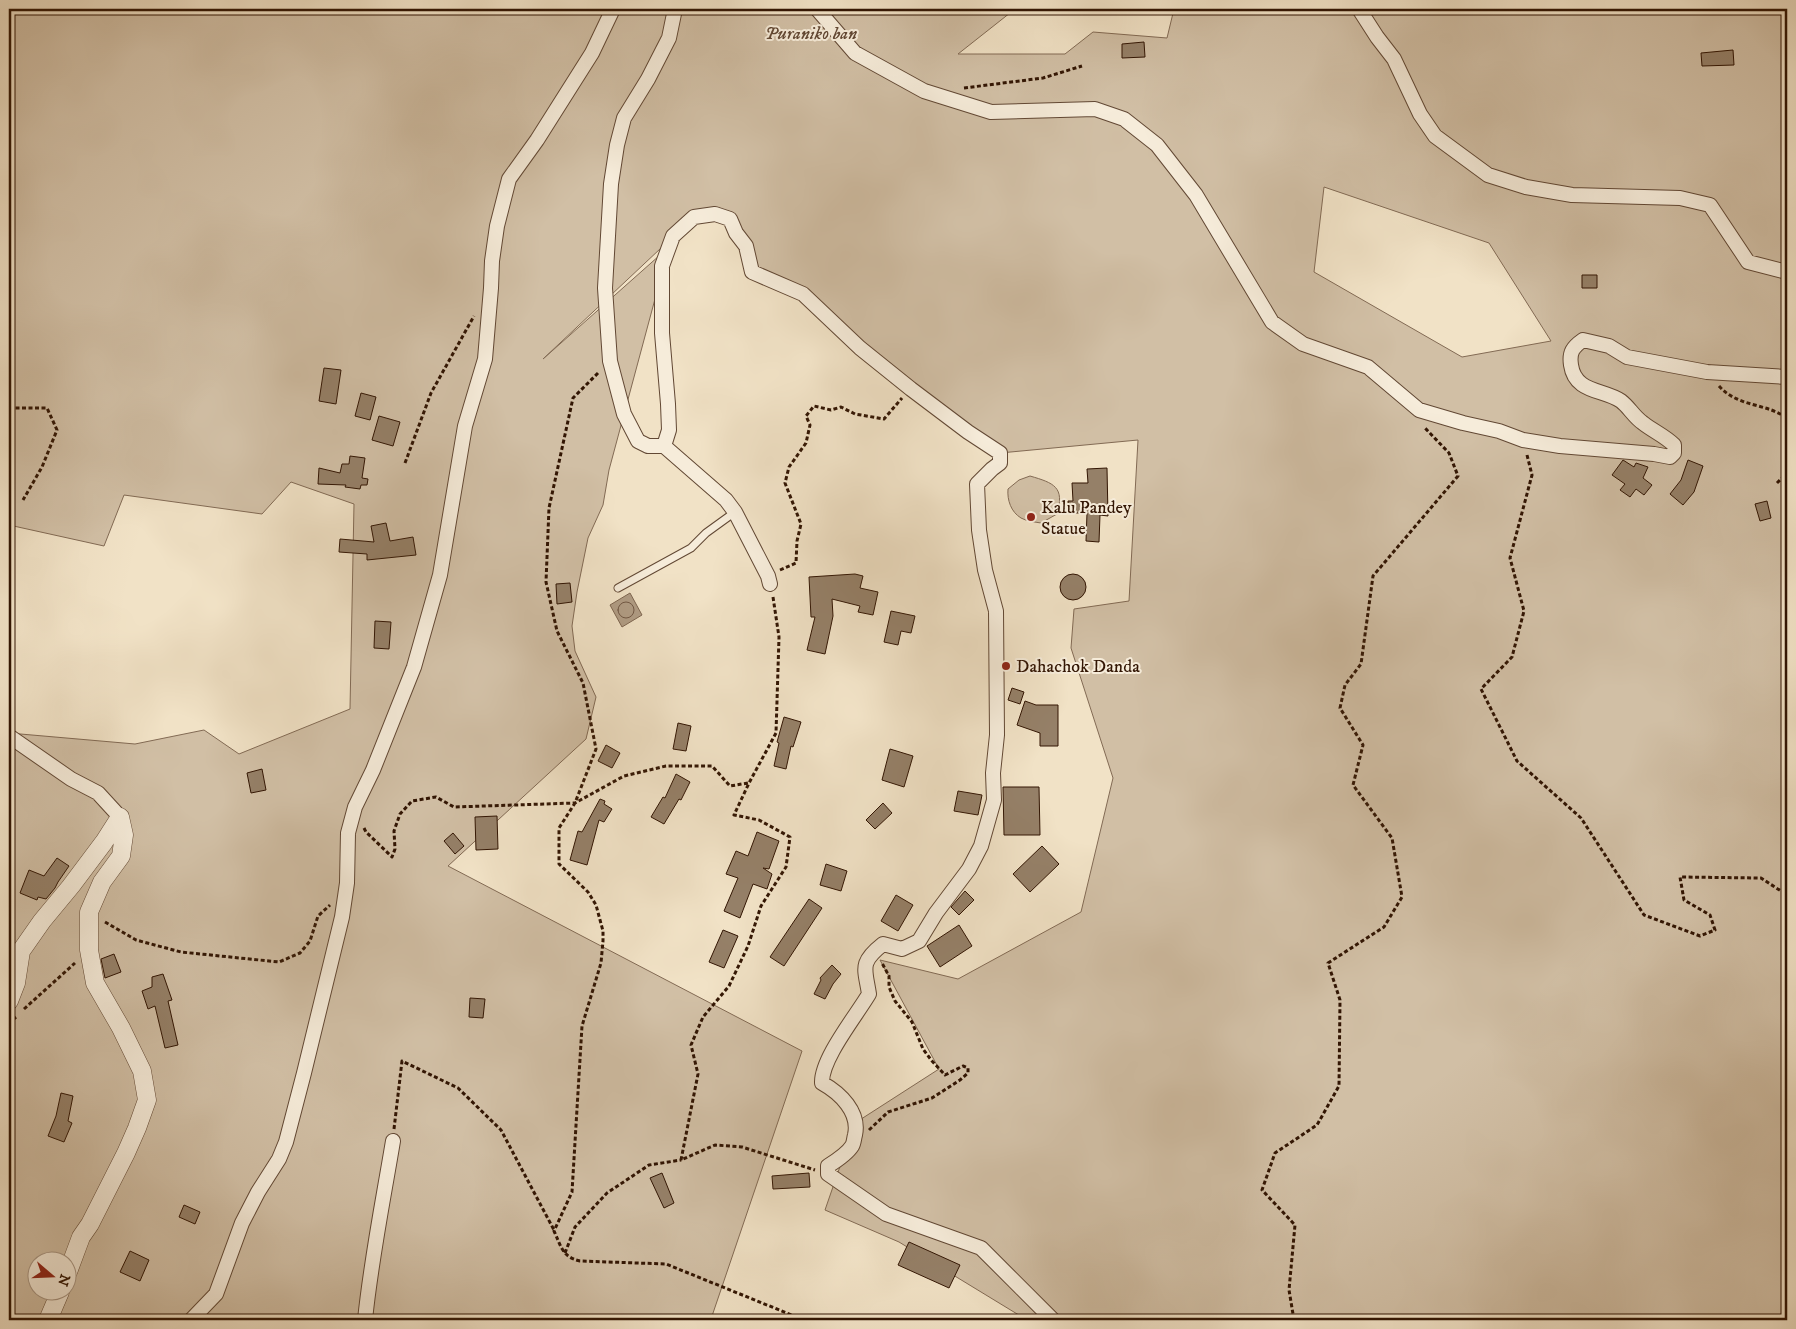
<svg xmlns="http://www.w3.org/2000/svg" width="1796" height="1329" font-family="'IM FELL DW Pica',serif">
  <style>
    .green { fill: #d1bfa5; stroke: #826a54; fill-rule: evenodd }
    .water { fill: #b09c84; stroke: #7e6650 }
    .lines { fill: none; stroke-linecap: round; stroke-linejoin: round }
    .shore { stroke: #715844; stroke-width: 1 }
    .building { fill: #958068; stroke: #321503 }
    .service-casing { stroke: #624834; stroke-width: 9 }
    .minor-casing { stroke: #624834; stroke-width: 16 }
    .tertiary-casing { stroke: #624834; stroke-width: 19 }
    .path { stroke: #321503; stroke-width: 3; stroke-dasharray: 4 2.5; stroke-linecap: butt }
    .service { stroke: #f6ecda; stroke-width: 7 }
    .minor { stroke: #f6ecda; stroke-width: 14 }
    .tertiary { stroke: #f6ecda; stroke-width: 18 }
    .poi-dot { fill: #8f2418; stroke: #f6ecda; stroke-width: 2 }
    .labels { text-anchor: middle; stroke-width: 4; stroke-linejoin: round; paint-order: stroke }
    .park-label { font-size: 18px; font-style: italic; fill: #624834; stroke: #f6ecda }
    .poi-label { font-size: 18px; fill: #321503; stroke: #f6ecda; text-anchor: start }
  </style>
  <rect width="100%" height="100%" fill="#f1e2c6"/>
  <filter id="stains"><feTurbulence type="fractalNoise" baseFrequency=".004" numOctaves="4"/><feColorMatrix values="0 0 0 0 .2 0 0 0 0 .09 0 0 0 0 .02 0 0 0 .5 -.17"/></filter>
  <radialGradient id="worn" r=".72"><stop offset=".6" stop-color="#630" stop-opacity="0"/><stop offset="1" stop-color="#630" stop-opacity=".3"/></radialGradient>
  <path class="green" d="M 9,9 L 1015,9 L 958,54 L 1065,54 L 1093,32 L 1167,38 L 1174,9 L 1787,9 L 1787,1320 L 1027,1320 L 899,1242 L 825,1210 L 855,1123 L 939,1069 L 880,960 L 958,979 L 1081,912 L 1113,778 L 1071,648 L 1074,609 L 1129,601 L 1138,440 L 1000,453 L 803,294 L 752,272 L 730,219 L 694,217 L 543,359 L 669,247 L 609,470 L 603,505 L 588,538 L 577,592 L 572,626 L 575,651 L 596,697 L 586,739 L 448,866 L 802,1051 L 711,1319 L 712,1320 L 9,1320 L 9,733 L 135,744 L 204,730 L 239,754 L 350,709 L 354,504 L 291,482 L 262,514 L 124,495 L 104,546 L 9,525 ZM 1324,187 L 1489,243 L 1551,341 L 1462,357 L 1314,272 ZM 38,1262 L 68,1262 L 68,1292 L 38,1292 Z
    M 1030,476 C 1054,483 1065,487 1057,514 L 1041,523 C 1035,522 1026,521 1021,518 C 1011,512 1007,500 1008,489 L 1019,480 Z"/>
  <path class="water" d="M 630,593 L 642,615 L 622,627 L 610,605 Z"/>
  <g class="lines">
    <path class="shore" d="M618 610a8 8 0 1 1 16 0a8 8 0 1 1-16 0Z"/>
  </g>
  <path class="building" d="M 1144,42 L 1145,57 L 1122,58 L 1122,44 Z
    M 1733,50 L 1734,65 L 1702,66 L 1701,53 Z
    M 1582,275 L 1597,275 L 1597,288 L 1582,288 Z
    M 324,368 L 341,370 L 336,404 L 319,401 Z
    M 361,393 L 376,397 L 370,420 L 355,416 Z
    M 379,416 L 400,422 L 393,446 L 372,440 Z
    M 350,456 L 365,458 L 362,478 L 368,479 L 367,485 L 361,485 L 360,489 L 345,487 L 346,485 L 318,484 L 319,468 L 340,473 L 342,464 L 349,464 Z
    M 1623,460 L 1634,467 L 1636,463 L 1648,467 L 1643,478 L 1652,485 L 1644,495 L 1636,489 L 1630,497 L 1620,490 L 1625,484 L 1612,475 Z
    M 1688,460 L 1703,466 L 1694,492 L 1683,505 L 1670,494 L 1681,480 Z
    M 1107,468 L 1108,516 L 1100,515 L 1099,542 L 1086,541 L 1087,513 L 1069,513 L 1068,501 L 1073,501 L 1072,483 L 1088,483 L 1087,469 Z
    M 1767,501 L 1771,518 L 1760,521 L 1755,504 Z
    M 386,523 L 390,541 L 413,537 L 416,555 L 367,560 L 367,554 L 339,552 L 340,539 L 374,542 L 371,526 Z
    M 855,574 L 863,576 L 860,588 L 878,592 L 873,615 L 858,612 L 860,606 L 832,599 L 833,616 L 825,654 L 807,650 L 815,617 L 811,617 L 809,577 Z
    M1060 587a13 13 0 1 1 26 0a13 13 0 1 1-26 0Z
    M 570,583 L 572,602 L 557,604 L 556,584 Z
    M 891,611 L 915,616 L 911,633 L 901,631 L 898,645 L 884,642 Z
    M 375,621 L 391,622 L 389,649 L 374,648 Z
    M 1012,688 L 1024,692 L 1020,704 L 1008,700 Z
    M 1025,701 L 1036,705 L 1058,705 L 1058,746 L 1040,746 L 1040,733 L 1017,725 Z
    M 784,717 L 801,722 L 793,747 L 791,746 L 786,769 L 774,766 L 779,743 L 777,742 Z
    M 678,723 L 691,726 L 686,751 L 673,749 Z
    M 606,745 L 620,753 L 612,768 L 598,761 Z
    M 890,749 L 913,756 L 904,787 L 882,780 Z
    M 262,769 L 266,790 L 251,793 L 247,773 Z
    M 676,774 L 690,782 L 681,800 L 679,799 L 664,824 L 651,817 L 663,797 L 665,798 Z
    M 1003,787 L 1039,787 L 1040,835 L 1004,835 Z
    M 958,791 L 982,795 L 978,815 L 954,811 Z
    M 600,799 L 605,801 L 604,804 L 612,809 L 604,822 L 599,820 L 587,865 L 570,860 L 578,831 L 582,832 Z
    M 883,803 L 892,813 L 875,829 L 866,820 Z
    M 497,816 L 498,849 L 476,850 L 475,817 Z
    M 757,832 L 779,841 L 769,869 L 763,868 L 772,874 L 767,889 L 753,884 L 740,918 L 724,911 L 738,878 L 726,874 L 736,851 L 748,856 Z
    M 453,833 L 464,846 L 455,854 L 444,841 Z
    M 1042,846 L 1059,864 L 1030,892 L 1013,874 Z
    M 57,858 L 69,866 L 58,882 L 55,888 L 46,899 L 38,897 L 37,900 L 20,893 L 29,870 L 44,876 Z
    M 826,864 L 847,871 L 841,891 L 820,885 Z
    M 965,891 L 974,900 L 959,915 L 951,907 Z
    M 896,895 L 913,905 L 898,931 L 881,921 Z
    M 809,899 L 822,908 L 784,966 L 770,957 Z
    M 959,925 L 972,946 L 940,967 L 927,946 Z
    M 723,930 L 738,936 L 724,968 L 709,962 Z
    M 114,954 L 121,972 L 105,978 L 101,959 Z
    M 832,965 L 841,974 L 833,984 L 825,999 L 814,994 L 821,980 L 820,978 Z
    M 163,974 L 172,1000 L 168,1001 L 178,1045 L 165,1048 L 155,1006 L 148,1009 L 142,991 L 152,987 L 152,977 Z
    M 470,998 L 485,999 L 483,1018 L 469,1017 Z
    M 61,1093 L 73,1096 L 68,1121 L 72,1123 L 64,1142 L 48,1136 L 56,1116 Z
    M 662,1173 L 674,1203 L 664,1208 L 650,1178 Z
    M 809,1173 L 810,1187 L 773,1189 L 772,1176 Z
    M 184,1205 L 200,1212 L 195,1224 L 179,1217 Z
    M 909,1242 L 960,1265 L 949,1288 L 898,1265 Z
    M 130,1251 L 149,1260 L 140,1281 L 120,1272 Z"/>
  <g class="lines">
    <g class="service-casing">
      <path id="service" d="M 618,588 L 691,548 L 706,533 L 735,512"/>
    </g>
    <g class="minor-casing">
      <path id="minor" d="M 675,9 L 669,38 L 648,79 L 624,118 L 617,145 L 611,184 L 605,288 L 610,361 L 624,414 L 638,441 L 648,446 L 664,446 L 726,500 L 735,512 L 768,576 L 770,584
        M 817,9 L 855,53 L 924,91 L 991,112 L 1095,109 L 1124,119 L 1157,145 L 1196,195 L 1272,322 L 1303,344 L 1368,367 L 1419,410 L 1463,423 L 1499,431 L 1523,440 L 1560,446 L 1654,454 L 1670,457 L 1674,453 L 1674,445 C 1665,436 1653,431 1643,423 C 1634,417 1629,407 1621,401 C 1603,389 1575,393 1571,365 C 1569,352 1573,347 1583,340 L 1609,346 L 1627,357 L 1707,372 L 1787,377
        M 1359,9 L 1377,37 L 1394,59 L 1420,114 L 1435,136 L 1488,175 L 1526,187 L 1572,195 L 1680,198 L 1710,205 L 1748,262 L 1787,272
        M 664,446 L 669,430 L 668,404 L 662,333 L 662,266 L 673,236 L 694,217 L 715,214 L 730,219 L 736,233 L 746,246 L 752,272 L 803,294 L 860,348 L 911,389 L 968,432 L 1000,453 L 1000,463 L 992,469 L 977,484 L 979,530 L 985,570 L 996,611 L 997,735 L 993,773 L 994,800 L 981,846 L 969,869 L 936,913 L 919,941 L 902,949 L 883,944 C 859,963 865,968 869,994 C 856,1016 821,1059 822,1083 C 840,1093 860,1112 855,1135 C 854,1138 854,1143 852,1146 C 847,1154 836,1161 828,1166 L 828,1174 L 886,1214 L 981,1248 L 1053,1320
        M 9,736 L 71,779 L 98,793 L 120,817
        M 191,1320 L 216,1294 L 242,1223 L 258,1192 L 279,1159 L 286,1142 L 304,1073 L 342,917 L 347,883 L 348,833 L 355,807 L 373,770 L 414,667 L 440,575 L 465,426 L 485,359 L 491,288 L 492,261 L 497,226 L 509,179 L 537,140 L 592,53 L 613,9
        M 365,1320 C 371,1260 383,1201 393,1141"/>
    </g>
    <g class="tertiary-casing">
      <path id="tertiary" d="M 9,1001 L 16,983 L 21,951 L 42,921 L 71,886 L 104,842 L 120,817 L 124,835 L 121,856 L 102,882 L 89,912 L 89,950 L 95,983 L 121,1028 L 142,1071 L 147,1100 L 137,1128 L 126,1153 L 90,1224 L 81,1237 L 68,1272
        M 48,1320 L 60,1292"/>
    </g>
    <path class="path" d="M 964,88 L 1043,78 L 1082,66
      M 598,373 L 573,398 L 549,508 L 546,582 L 557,631 L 583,683 L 596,749 L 575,803 L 559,828 L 559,864 L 588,892 L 596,905 L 603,931 L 603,941 L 601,963 L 582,1026 L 572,1192 L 554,1231 C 561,1246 562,1257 580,1261 L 666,1264 L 804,1320
      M 1719,386 C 1738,408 1770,403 1787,419
      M 9,408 L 47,408 L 57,430 L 42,467 L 23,500
      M 1787,440 L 1787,443
      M 1527,455 L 1532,475 L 1510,558 L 1524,611 L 1512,657 L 1481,689 L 1517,761 L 1581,818 L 1644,915 L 1700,936 L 1715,930 L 1710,915 L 1684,900 L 1680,877 L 1761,878 L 1787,895
      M 405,463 L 431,393 L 474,316
      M 1777,483 L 1787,473
      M 780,570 L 796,563 L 797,541 L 801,524 L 785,483 L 789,467 L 806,443 L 810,425 L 806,416 L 814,406 L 831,410 L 841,407 L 855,414 L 884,419 L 902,398
      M 773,597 L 779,637 L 776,733 L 749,783 L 734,815 L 759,820 L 790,837 L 786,867 L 761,906 L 748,946 L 729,986 L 703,1017 L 691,1045 L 698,1074 L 681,1160 L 715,1145 L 742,1147 L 815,1170
      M 364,828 L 366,832 L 392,857 L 395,849 L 394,831 L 400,814 L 412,801 L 436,797 L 454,807 L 575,803 L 624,776 L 666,766 L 712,766 L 730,786 L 748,783
      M 105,922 L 136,940 L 181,952 L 279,962 L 300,953 L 310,941 L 318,916 L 330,905
      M 24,1009 L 75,963
      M 9,1023 L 16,1017
      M 394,1129 L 402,1061 L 458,1088 L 501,1130 L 554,1230
      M 869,1130 L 888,1112 L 932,1098 L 960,1080 L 968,1073 L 968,1068 L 963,1066 L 945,1075 L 932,1061 L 923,1049 L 912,1022 L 895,1001 L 889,987 L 889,976 L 882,963
      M 565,1253 L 575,1227 L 607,1193 L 649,1165 L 681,1160
      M 1294,1320 L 1289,1290 L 1295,1225 L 1262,1190 L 1275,1153 L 1317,1125 L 1339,1086 L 1340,1000 L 1328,963 L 1384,927 L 1402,897 L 1392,838 L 1353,785 L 1363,745 L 1340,708 L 1345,685 L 1361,664 L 1373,576 L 1458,476 L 1449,453 L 1424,427"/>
    <use href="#service" class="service"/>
    <use href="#minor" class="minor"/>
    <use href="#tertiary" class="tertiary"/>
  </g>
  <g class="poi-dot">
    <circle cx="1031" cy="517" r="5"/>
    <circle cx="1006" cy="666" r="5"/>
  </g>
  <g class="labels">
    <g class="park-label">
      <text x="811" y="39">Puraniko ban</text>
    </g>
    <g class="poi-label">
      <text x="1041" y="513">Kalu Pandey<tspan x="1041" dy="21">Statue</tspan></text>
      <text x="1016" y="672">Dahachok Danda</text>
    </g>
  </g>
  <rect width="1796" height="1329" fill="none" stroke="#f1e2c6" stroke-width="30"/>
  <rect x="10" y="10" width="1776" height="1309" fill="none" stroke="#321503" stroke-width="2.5"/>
  <rect x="15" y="15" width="1766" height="1299" fill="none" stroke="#321503"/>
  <g transform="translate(52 1276) rotate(109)"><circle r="24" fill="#f6ecda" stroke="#a89684"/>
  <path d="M0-4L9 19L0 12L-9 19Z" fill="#8f2418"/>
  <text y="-8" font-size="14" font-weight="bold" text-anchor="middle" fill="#321503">N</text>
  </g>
  <rect width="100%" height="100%" filter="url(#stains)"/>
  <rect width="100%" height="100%" fill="url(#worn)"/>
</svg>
